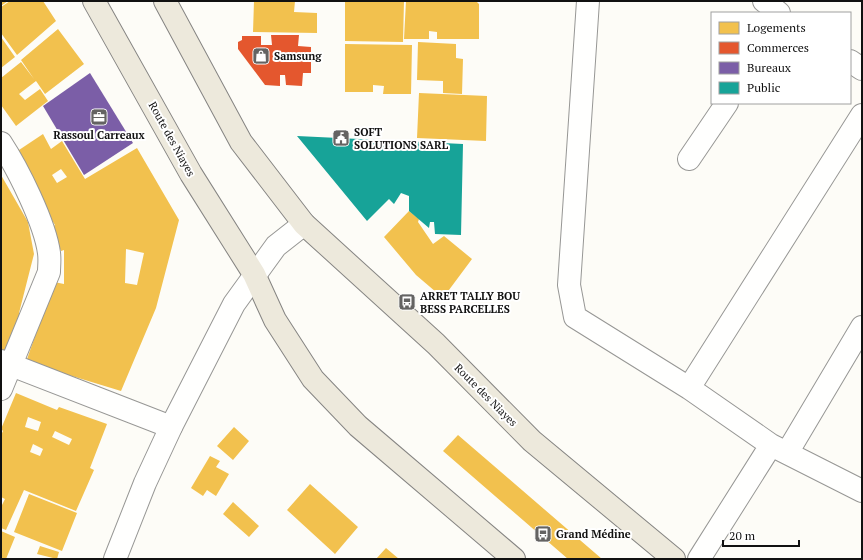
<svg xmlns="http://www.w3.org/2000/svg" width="863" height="560" font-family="'PT Serif',serif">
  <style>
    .homes { fill: #f2c14e; fill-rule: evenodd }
    .shops { fill: #e4572e }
    .offices { fill: #7b5ea7 }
    .public { fill: #17a398 }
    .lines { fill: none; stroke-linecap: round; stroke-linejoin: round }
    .minor-casing { stroke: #979795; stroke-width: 24 }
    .tertiary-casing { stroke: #979795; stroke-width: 24 }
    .primary-casing { stroke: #858482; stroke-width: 24 }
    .minor { stroke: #fffffe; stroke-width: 22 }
    .tertiary { stroke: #fffffe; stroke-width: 22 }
    .primary { stroke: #ede9dc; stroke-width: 22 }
    .labels { text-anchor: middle; stroke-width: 4; stroke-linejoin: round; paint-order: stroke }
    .poi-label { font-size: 11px; font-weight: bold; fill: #111; stroke: #fff; text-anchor: start }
    .street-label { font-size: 11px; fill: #111; stroke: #fff }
  </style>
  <rect width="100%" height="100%" fill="#fdfcf7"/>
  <path class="homes" d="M 1,1 L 8,1 L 1,6 Z
    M 10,1 L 43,1 L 56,21 L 17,55 L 1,33 L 1,7 Z
    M 254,1 L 295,1 L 294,12 L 317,13 L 317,33 L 253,32 Z
    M 345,1 L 404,1 L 403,42 L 345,41 Z
    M 406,1 L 476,1 L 479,4 L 479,39 L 437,39 L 437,32 L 429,31 L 429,39 L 404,39 Z
    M 58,29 L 84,64 L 45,94 L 36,81 L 19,94 L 25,100 L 40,89 L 48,101 L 16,126 L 1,105 L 1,78 L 21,62 L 34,79 L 21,60 Z
    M 1,37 L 15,57 L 1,68 Z
    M 418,42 L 456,44 L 456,58 L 463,59 L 462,94 L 443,93 L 443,81 L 417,80 Z
    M 345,44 L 412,45 L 411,94 L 383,94 L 384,86 L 373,85 L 373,92 L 345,92 Z
    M 419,93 L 487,96 L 486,141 L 417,138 Z
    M 43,134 L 51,149 L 62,141 L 85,179 L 137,148 L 179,220 L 156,308 L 121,391 L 26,362 L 54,282 L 64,284 L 64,250 L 61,251 L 50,228 L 55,225 L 43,207 L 16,152 ZM 61,169 L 67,177 L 57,183 L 52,175 ZM 126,249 L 144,253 L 137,285 L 125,283 Z
    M 1,175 L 28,222 L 34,254 L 19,313 L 23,315 L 6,360 L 1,358 Z
    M 409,211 L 419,219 L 418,222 L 433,244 L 444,236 L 472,259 L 443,298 L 416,275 L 384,237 Z
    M 16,393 L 57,410 L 59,407 L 107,424 L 90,468 L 94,470 L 76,511 L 24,490 L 6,530 L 1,528 L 1,507 L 5,499 L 1,497 L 1,435 L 3,431 L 1,429 ZM 28,417 L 41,422 L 38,431 L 25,427 ZM 55,431 L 72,439 L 69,445 L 52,437 ZM 33,444 L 43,449 L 40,456 L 30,452 Z
    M 234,427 L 249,441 L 233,460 L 217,446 Z
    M 458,435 L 602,559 L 568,559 L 443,451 Z
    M 210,456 L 220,461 L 216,467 L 229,474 L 216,496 L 207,490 L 203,496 L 191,488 Z
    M 310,484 L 358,527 L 335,554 L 287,510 Z
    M 29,494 L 77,513 L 62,551 L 14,532 Z
    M 233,502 L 259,526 L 249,537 L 223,514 Z
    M 1,531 L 15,537 L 6,559 L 1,559 Z
    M 40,546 L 59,552 L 57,559 L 37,554 Z
    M 386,548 L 399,559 L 376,559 Z"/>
  <path class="shops" d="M 271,35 L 299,35 L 298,46 L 311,47 L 311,73 L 303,73 L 302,86 L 286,85 L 285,75 L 280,75 L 280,86 L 265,85 L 238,49 L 238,42 L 242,40 L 242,36 L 261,36 L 261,45 L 272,45 Z"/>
  <path class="offices" d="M 90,73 L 133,143 L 84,175 L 43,106 Z"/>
  <path class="public" d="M 297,136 L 463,144 L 461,235 L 435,234 L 434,222 L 430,222 L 429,228 L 409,211 L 409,196 L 401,193 L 394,204 L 389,199 L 367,221 Z"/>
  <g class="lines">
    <g class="minor-casing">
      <path id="minor" d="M 588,1 L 569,285 L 575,317 L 689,388 L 771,445
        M 764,1 L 779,13
        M 850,61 L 862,69
        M 1,143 C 18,169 45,223 49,253 C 50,260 49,266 49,272 L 1,389
        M 689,159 L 727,103
        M 1,361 L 171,427
        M 689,388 L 862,115
        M 787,453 L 862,327
        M 699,559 L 771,445 L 862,491"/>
    </g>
    <g class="tertiary-casing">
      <path id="tertiary" d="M 115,559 L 145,483 L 171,427 L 234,304 L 276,246 L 304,224"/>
    </g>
    <g class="primary-casing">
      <path id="primary" d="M 94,1 L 191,174 L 254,274 L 275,320 L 313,379 L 358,426 L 514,559
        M 165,1 L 241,142 L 304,224 L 436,344 L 532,441 L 674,559"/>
    </g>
    <use href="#minor" class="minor"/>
    <use href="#tertiary" class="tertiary"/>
    <use href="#primary" class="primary"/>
  </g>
  <defs>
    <g id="shop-square" transform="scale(0.9)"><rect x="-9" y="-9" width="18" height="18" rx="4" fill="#646362" stroke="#fff"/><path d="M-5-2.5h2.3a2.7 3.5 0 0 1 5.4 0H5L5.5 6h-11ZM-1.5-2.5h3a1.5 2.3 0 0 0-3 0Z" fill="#fff"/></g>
    <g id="office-square" transform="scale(0.9)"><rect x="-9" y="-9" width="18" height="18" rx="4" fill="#646362" stroke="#fff"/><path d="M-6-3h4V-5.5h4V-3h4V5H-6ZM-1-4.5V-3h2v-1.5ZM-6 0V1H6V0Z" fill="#fff"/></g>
    <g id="civic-square" transform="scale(0.9)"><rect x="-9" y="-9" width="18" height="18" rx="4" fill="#646362" stroke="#fff"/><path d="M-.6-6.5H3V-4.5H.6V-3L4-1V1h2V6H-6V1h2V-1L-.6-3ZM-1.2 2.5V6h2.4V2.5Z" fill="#fff"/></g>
    <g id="bus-square" transform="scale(0.9)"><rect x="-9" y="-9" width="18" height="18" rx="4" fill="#646362" stroke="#fff"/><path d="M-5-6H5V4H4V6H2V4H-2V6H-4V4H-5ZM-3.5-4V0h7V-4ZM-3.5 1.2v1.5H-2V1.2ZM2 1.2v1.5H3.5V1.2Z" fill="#fff"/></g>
  </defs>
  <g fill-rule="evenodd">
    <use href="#shop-square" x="261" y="56"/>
    <use href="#office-square" x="99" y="117"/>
    <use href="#civic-square" x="341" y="138"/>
    <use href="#bus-square" x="407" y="302"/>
    <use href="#bus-square" x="543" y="534"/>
  </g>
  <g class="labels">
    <g class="poi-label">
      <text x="274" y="60">Samsung</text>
      <text x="354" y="136">SOFT<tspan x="354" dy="13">SOLUTIONS SARL</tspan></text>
      <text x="99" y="139" text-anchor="middle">Rassoul Carreaux</text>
      <text x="420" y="300">ARRET TALLY BOU<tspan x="420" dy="13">BESS PARCELLES</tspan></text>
      <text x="556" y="538">Grand Médine</text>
    </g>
    <g class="street-label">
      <text transform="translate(172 139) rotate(61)" y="4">Route des Niayes</text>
      <text transform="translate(486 395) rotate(45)" y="4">Route des Niayes</text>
    </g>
  </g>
  <rect width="863" height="560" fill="none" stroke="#111111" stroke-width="4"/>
  <rect x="711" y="12" width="140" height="92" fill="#ffffff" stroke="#a0a0a0"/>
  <rect x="719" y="22" width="20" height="12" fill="#f2c14e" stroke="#a0a0a0"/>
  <text x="747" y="32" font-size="12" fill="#111111">Logements</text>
  <rect x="719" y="42" width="20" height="12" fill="#e4572e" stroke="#a0a0a0"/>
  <text x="747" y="52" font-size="12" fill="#111111">Commerces</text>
  <rect x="719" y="62" width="20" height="12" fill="#7b5ea7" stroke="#a0a0a0"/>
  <text x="747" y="72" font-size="12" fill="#111111">Bureaux</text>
  <rect x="719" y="82" width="20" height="12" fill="#17a398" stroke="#a0a0a0"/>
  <text x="747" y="92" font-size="12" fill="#111111">Public</text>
  <path d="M723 540v6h76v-6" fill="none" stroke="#111111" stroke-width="2"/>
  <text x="729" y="540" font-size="12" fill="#111111" stroke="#ffffff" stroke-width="3" paint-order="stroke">20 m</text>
</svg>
